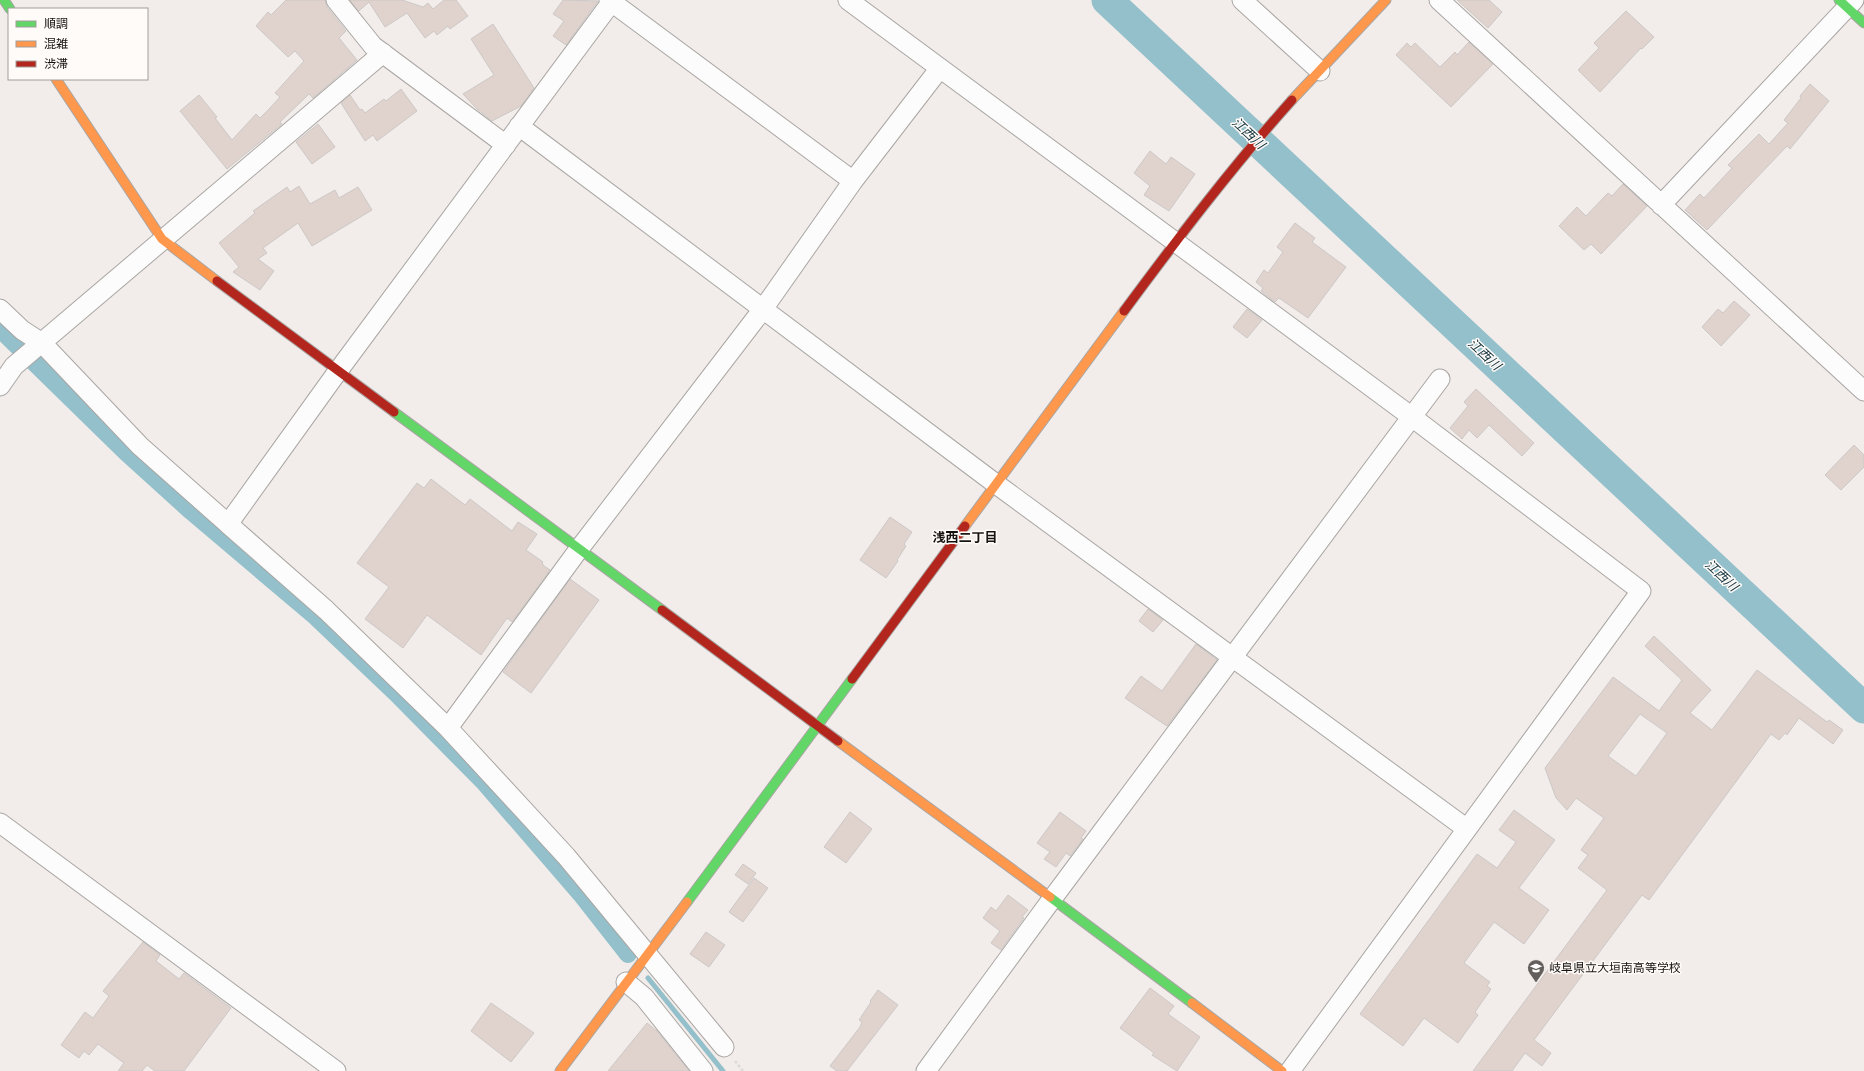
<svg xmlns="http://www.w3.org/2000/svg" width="1864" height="1071" font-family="Arial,'Noto Sans JP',sans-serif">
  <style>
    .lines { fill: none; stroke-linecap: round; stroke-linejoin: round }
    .stream { stroke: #94c0cb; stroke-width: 5 }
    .canal { stroke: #94c0cb; stroke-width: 18 }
    .river { stroke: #94c0cb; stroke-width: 31 }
    .building { fill: #e0d3cd; stroke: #ccc8c6; fill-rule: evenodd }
    .street-casing { stroke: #a9a6a3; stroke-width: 21 }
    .fast-casing { stroke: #a9a6a3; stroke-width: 11 }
    .slow-casing { stroke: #a9a6a3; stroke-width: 11 }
    .jam-casing { stroke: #a9a6a3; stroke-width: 11 }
    .path { stroke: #dcdada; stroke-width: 2.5; stroke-dasharray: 3 2; stroke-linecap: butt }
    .street { stroke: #fdfcfc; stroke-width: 19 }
    .fast { stroke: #63d668; stroke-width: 9 }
    .slow { stroke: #ff974d; stroke-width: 9 }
    .jam { stroke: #b3261e; stroke-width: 9 }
    .labels { text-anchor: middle; stroke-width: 3; stroke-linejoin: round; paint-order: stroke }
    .poi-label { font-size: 12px; fill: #151210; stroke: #fffbf9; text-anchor: start }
    .water-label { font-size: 13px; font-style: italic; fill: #11313a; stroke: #fffbf9 }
    .neighbourhood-label { font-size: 13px; font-weight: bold; fill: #151210; stroke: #fffbf9 }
  </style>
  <rect width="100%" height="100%" fill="#f2edea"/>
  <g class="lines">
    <path class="stream" d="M 648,978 L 723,1071"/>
    <path class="canal" d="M 0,329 L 126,452 L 191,511 L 315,616 L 396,693 L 485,783 L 581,894 L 628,954"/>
    <path class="river" d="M 1107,0 L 1864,708"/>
  </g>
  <path class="building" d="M 286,0 L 325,0 L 327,7 L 346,31 L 339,38 L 357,60 L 313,98 L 309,94 L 280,122 L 282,124 L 227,169 L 180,111 L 199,95 L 217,117 L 215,118 L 232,140 L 256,114 L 260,118 L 270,108 L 280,97 L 275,93 L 304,61 L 295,51 L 288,57 L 256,26 L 268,12 L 271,15 Z
    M 350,0 L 402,0 L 423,7 L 428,3 L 433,9 L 444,0 L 456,0 L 468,16 L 450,29 L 448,26 L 437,35 L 434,31 L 425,38 L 407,13 L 385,27 L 369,2 L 359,11 Z
    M 563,0 L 598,1 L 566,45 L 553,36 L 564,21 L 553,14 Z
    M 1457,0 L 1489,0 L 1502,12 L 1488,28 Z
    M 1626,11 L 1654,37 L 1642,49 L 1641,48 L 1600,92 L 1578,70 L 1599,48 L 1594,43 Z
    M 493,24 L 534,88 L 521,106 L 492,121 L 477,109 L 463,94 L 494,75 L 471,39 Z
    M 1469,42 L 1493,64 L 1451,107 L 1396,55 L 1407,43 L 1411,47 L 1415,43 L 1440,67 L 1455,52 L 1457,55 Z
    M 1810,84 L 1829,101 L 1790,149 L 1787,146 L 1707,230 L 1685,210 L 1700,194 L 1704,198 L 1732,168 L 1728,165 L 1759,134 L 1769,144 L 1788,123 L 1784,120 L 1801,98 L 1800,96 Z
    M 401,89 L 417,111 L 377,141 L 373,135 L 365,141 L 341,103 L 350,95 L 360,110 L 362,109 L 365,113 L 384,99 L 386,101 Z
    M 318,124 L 335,147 L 312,164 L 296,142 Z
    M 1150,151 L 1166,164 L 1171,157 L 1195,174 L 1169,211 L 1144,195 L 1150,186 L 1134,173 Z
    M 1623,184 L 1647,206 L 1601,254 L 1591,244 L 1584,250 L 1559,226 L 1577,207 L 1586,216 L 1608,193 L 1612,196 Z
    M 299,186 L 310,204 L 335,190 L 339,198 L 358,187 L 372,210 L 312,246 L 298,223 L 263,248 L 267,253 L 258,259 L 274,271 L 260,290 L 233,272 L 239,267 L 219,243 L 255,213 L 253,211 L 287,187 L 290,192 Z
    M 1295,223 L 1315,238 L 1312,242 L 1346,267 L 1308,318 L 1279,298 L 1275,302 L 1261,291 L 1263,288 L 1256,282 L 1264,270 L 1268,273 L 1283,252 L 1277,247 Z
    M 1734,301 L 1750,315 L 1721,346 L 1702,327 L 1718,309 L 1723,313 Z
    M 1247,309 L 1262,320 L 1247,338 L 1233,327 Z
    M 1476,389 L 1534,443 L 1522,456 L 1489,425 L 1477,438 L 1469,430 L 1462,439 L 1450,428 L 1468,406 L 1464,402 Z
    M 1854,445 L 1864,455 L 1864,467 L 1841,490 L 1825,475 Z
    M 431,479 L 465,505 L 470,499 L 512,531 L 518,522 L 537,534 L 526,550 L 543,562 L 542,563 L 544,566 L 550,570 L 512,622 L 507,618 L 481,655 L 427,615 L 403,648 L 365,619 L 389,587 L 357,563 L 417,483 L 424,488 Z
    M 890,517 L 912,532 L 904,544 L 906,546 L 897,560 L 898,561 L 886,578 L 860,560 Z
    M 570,579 L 599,600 L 531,693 L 503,672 Z
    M 1148,609 L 1163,620 L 1153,632 L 1139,621 Z
    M 1654,636 L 1711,690 L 1690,713 L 1712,730 L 1757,670 L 1827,722 L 1829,720 L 1843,730 L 1833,744 L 1799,718 L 1787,735 L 1785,733 L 1779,740 L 1771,734 L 1649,900 L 1642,895 L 1534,1040 L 1551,1053 L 1542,1066 L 1525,1053 L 1512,1071 L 1473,1071 L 1607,890 L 1578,868 L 1588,855 L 1581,850 L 1604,818 L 1576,798 L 1567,810 L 1556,798 L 1545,768 L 1613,677 L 1659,711 L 1682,680 L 1645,646 ZM 1640,714 L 1667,733 L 1636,776 L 1608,756 Z
    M 1196,644 L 1217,660 L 1167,726 L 1125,698 L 1141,676 L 1162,691 Z
    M 1514,810 L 1555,840 L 1519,888 L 1549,910 L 1524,944 L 1494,922 L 1464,963 L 1490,982 L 1487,986 L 1491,989 L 1475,1012 L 1478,1015 L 1458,1043 L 1424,1018 L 1403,1046 L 1360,1014 L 1477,854 L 1497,868 L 1516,842 L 1499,830 Z
    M 850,812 L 872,829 L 846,863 L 824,847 Z
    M 1060,812 L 1086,831 L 1081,838 L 1083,839 L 1070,856 L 1066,853 L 1056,867 L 1044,859 L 1050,852 L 1037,843 Z
    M 743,864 L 756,873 L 748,884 L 735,875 Z
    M 754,878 L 768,888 L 743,922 L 729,912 Z
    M 1008,895 L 1028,910 L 1022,917 L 1024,918 L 1001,950 L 991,943 L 1000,931 L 983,918 L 991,907 L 996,911 Z
    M 706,932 L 725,945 L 709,967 L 690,954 Z
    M 143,942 L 160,955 L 156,961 L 179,979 L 184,973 L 231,1008 L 184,1071 L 155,1071 L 147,1065 L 142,1071 L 118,1071 L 124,1063 L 98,1044 L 89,1055 L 84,1051 L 79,1058 L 61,1045 L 85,1012 L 93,1018 L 109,996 L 103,991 Z
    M 1150,988 L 1174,1006 L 1168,1014 L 1200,1037 L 1177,1071 L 1152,1055 L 1154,1053 L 1120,1028 Z
    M 878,990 L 898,1005 L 847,1071 L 837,1071 L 830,1066 L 860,1027 L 862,1022 L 859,1020 L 871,1002 L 870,1001 Z
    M 491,1003 L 534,1033 L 511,1062 L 471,1031 Z
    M 647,1023 L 657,1031 L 689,1071 L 608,1071 Z"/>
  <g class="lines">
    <g class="street-casing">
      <path id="street" d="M 336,0 L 373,46 L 506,145
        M 609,0 L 853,181
        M 848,0 L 1412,417 L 1641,591 L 1290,1071
        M 1242,0 L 1320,71
        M 1439,0 L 1864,391
        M 519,126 L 996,484 L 1467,829
        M 1661,205 L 1854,0
        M 0,309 L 22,330 L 42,343 L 140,446 L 228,524 L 338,371 L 613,0
        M 0,386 L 14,366 L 383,53
        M 228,524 L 326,610 L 448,728 L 579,549 L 763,309 L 853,181 L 940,68
        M 448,728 L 566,856 L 724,1047
        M 0,823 L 336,1071
        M 626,982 L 644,997 L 703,1071
        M 926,1071 L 1052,899 L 1440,379"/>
    </g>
    <g class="fast-casing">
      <path id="fast" d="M 4,0 L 10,9
        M 1839,0 L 1864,23
        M 394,412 L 662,610
        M 1050,897 L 1192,1003
        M 687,902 L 852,679"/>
    </g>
    <g class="slow-casing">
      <path id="slow" d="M 56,79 L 162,239 L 217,281
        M 1292,100 L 1386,0
        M 965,526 L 1124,311
        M 838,741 L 1050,897
        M 1192,1003 L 1282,1071
        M 560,1071 L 687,902"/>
    </g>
    <g class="jam-casing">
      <path id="jam" d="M 217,281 L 394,412
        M 1124,311 C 1178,238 1232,167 1292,100
        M 662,610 L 838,741
        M 852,679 L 965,526"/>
    </g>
    <path class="path" d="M 735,1061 L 743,1071"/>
    <use href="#street" class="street"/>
    <use href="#fast" class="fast"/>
    <use href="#slow" class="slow"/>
    <use href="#jam" class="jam"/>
  </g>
  <defs>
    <g id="school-pin" transform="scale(0.9)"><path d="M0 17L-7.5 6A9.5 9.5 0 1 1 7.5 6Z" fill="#625f5c" stroke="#fffbf9"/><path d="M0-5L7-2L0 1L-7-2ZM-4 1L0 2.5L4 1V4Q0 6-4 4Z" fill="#fff"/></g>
  </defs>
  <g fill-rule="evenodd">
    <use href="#school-pin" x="1536" y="968"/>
  </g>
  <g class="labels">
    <g class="poi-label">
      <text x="1549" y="972">岐阜県立大垣南高等学校</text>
    </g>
    <g class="water-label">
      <text transform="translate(1249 133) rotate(43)" y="5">江西川</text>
      <text transform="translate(1485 354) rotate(43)" y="5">江西川</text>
      <text transform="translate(1722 575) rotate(43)" y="5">江西川</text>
    </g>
    <g class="neighbourhood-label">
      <text x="965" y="542">浅西二丁目</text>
    </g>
  </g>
  <rect x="8" y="8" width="140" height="72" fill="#fffbf9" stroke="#a19e9c"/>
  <rect x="16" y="21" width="20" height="6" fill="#63d668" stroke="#a19e9c"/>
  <text x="44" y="28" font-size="12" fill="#151210">順調</text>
  <rect x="16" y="41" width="20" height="6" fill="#ff974d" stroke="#a19e9c"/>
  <text x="44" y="48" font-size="12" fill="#151210">混雑</text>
  <rect x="16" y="61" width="20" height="6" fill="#b3261e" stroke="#a19e9c"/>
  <text x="44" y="68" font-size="12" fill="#151210">渋滞</text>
</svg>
